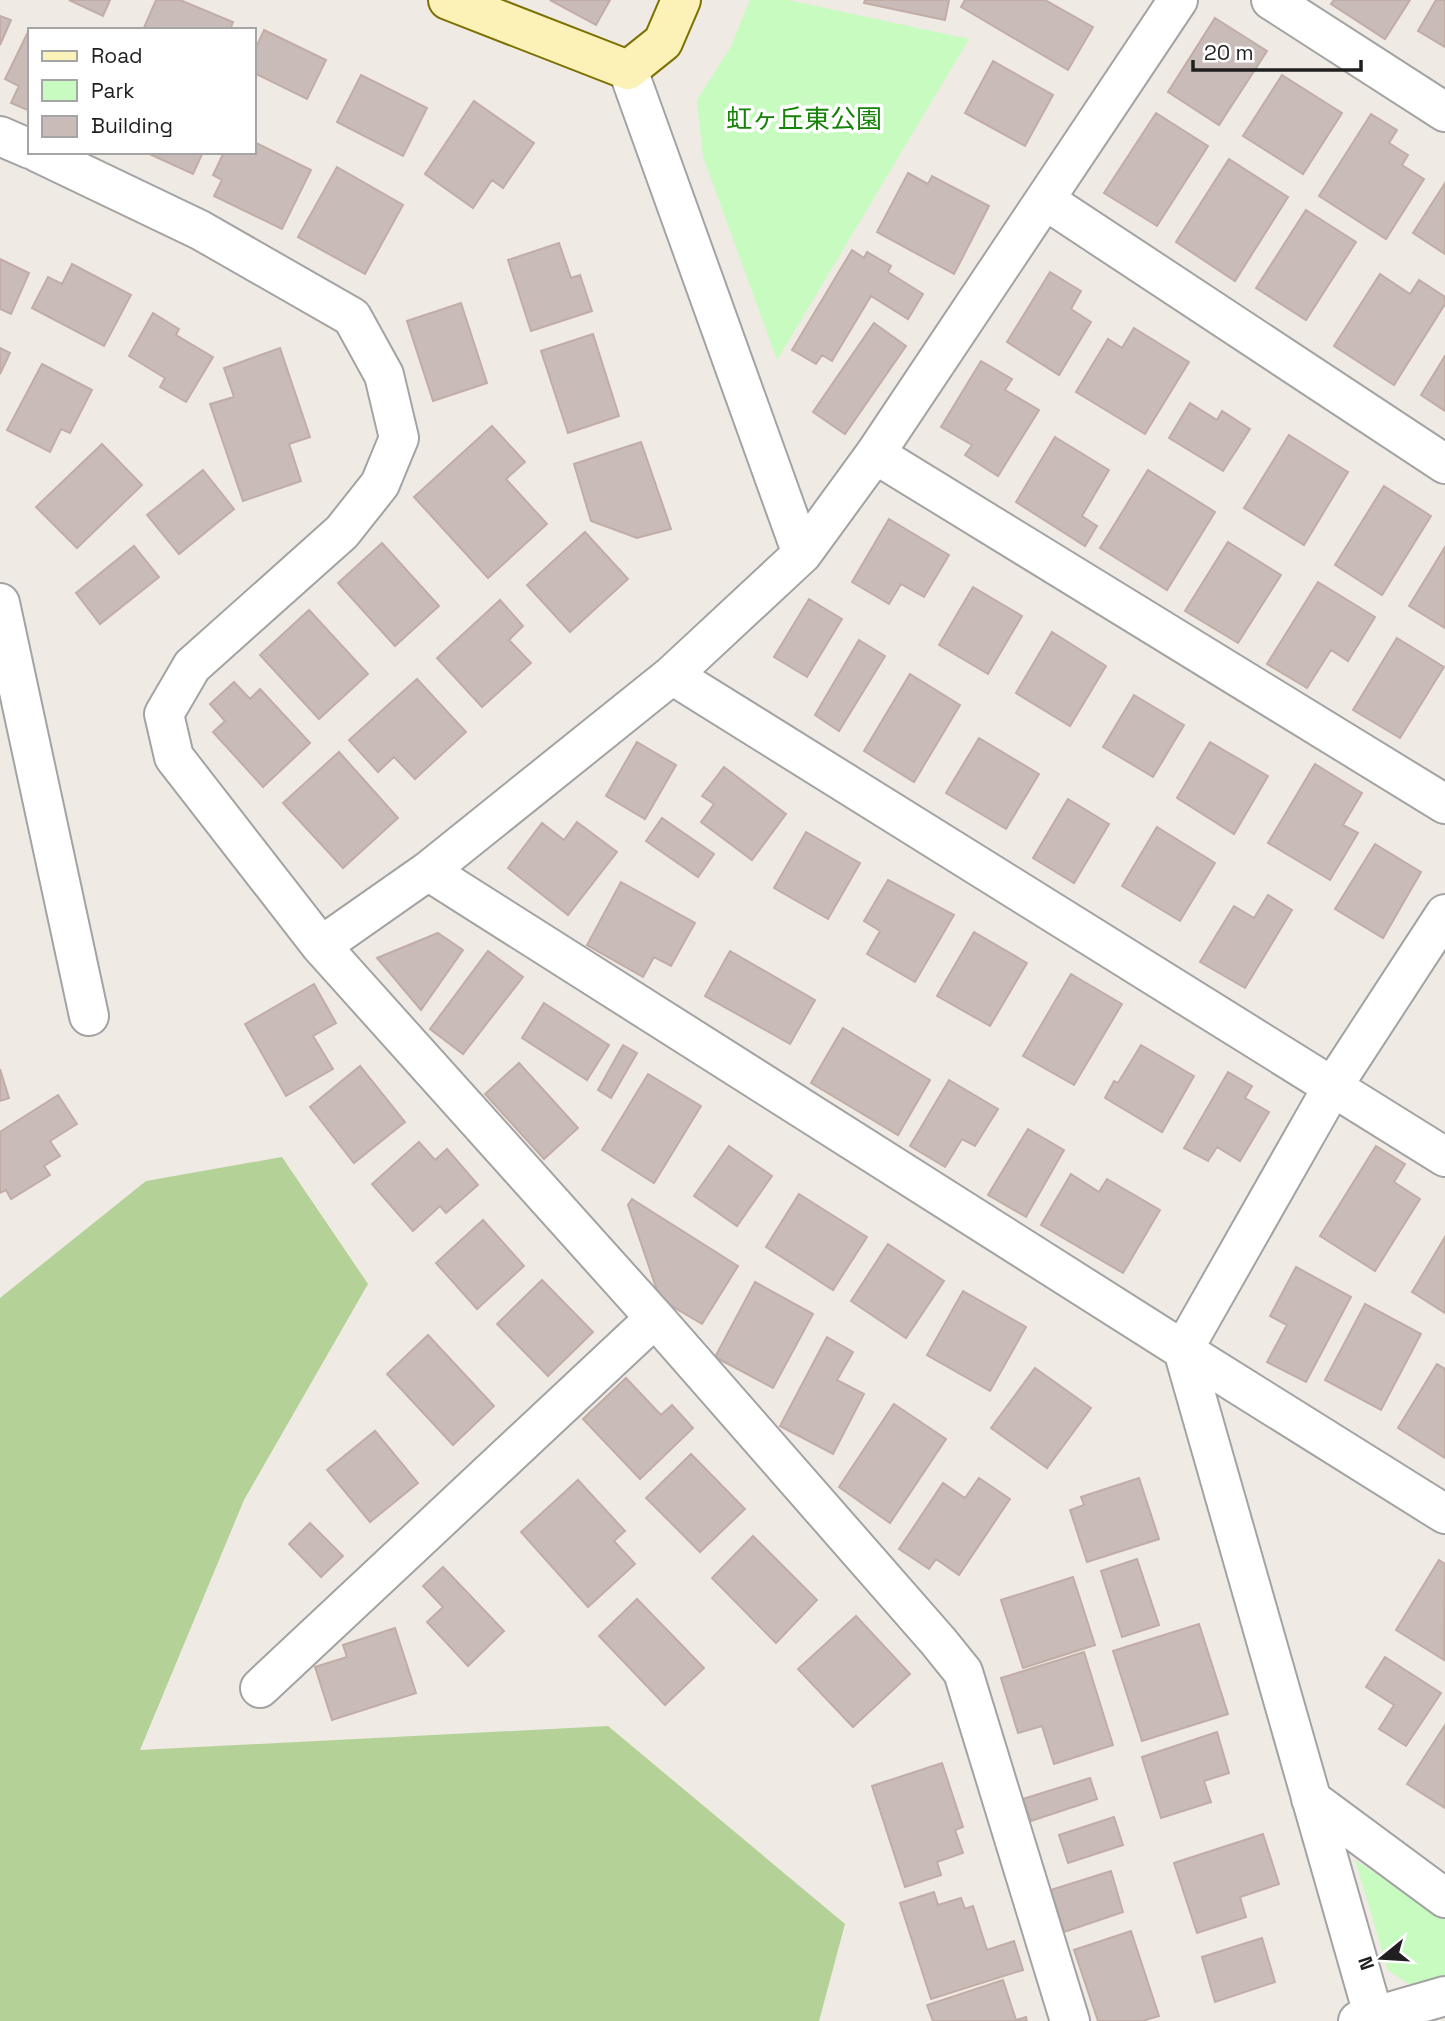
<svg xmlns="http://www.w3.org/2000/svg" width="1445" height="2021" font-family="'Space Grotesk','Noto Sans JP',sans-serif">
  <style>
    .forest { fill: #b4d198 }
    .park { fill: #c7fbc0 }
    .building { fill: #c8bbb8; stroke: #c2ada6; stroke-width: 2 }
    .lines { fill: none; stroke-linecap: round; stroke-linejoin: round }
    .street-casing { stroke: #a3a3a3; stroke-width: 42 }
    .secondary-casing { stroke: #7b7001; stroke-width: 42 }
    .street { stroke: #fff; stroke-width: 38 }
    .secondary { stroke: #fcf2b7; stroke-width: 38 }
    .labels { text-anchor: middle; stroke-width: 7; stroke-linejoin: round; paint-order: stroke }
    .park-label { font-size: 26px; fill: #158307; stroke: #fff }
  </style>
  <rect width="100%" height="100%" fill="#f0eae5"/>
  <path class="forest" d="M 282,1157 L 368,1284 L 244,1500 L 140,1750 L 608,1726 L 845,1924 L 819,2021 L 0,2021 L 0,1298 L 146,1181 Z"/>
  <path class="park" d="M 750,0 L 788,0 L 969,39 L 777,360 L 703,157 L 697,100 L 730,48 Z
    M 1355,1860 L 1445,1918 L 1445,1975 L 1410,1985 L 1388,1970 Z"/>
  <path class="building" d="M 69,0 L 110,0 L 103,16 Z
    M 156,0 L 180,0 L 233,22 L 230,30 L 143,30 Z
    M 550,0 L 610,0 L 596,25 Z
    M 865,0 L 949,0 L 945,20 L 864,3 Z
    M 965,0 L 1045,0 L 1093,27 L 1068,70 L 961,7 Z
    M 1334,0 L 1410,0 L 1385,39 L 1331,4 Z
    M 1436,0 L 1445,0 L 1445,47 L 1418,31 Z
    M 0,16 L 11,20 L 0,45 Z
    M 1215,18 L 1267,51 L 1219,125 L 1168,92 Z
    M 264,30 L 326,60 L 307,99 L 254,73 L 254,52 Z
    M 27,34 L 30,35 L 30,111 L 11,103 L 19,86 L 5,79 Z
    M 993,61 L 1053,95 L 1025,146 L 965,113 Z
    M 361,75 L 427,108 L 403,156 L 337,122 Z
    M 1282,75 L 1342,113 L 1303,174 L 1243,136 Z
    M 474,101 L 534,143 L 503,188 L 492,180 L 473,208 L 425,174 Z
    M 1156,113 L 1208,146 L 1157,226 L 1104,193 Z
    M 1371,114 L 1397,130 L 1389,143 L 1408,155 L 1402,165 L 1424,179 L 1386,239 L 1319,196 Z
    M 254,142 L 311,170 L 282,229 L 214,196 L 222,180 L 213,175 L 224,152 L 254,152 Z
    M 145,152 L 203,152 L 193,174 Z
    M 1229,159 L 1288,197 L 1235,281 L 1176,242 Z
    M 337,167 L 403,205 L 365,274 L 298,237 Z
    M 908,173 L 928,184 L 932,176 L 989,206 L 954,274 L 877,232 Z
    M 1445,183 L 1445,254 L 1413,233 Z
    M 1306,210 L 1356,242 L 1306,320 L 1256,288 Z
    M 559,243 L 571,278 L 580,275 L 592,311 L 531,331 L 508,260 Z
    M 852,250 L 864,258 L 867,252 L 891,266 L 888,272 L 923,294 L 908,319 L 871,296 L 832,361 L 822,355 L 816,364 L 792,350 Z
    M 0,259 L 29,273 L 11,314 L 0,309 Z
    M 72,264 L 131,295 L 104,346 L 32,308 L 48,277 L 62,284 Z
    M 1050,272 L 1081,291 L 1071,309 L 1091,322 L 1059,375 L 1007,342 Z
    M 1380,274 L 1410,294 L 1419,280 L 1445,297 L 1445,304 L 1394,385 L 1334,346 Z
    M 461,303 L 487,383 L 433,401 L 407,321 Z
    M 153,313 L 179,329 L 176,335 L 213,357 L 186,402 L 160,387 L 165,378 L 129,356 Z
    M 874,323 L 906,346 L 845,434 L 813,412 Z
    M 1134,328 L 1189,362 L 1145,434 L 1076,392 L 1108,339 L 1122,348 Z
    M 593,334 L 619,416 L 568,433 L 541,351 Z
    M 0,348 L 10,353 L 0,374 Z
    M 280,348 L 310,437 L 289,444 L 301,481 L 243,501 L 210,404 L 234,397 L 224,368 Z
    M 1445,356 L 1445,411 L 1421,395 Z
    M 981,361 L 1012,379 L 1005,390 L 1039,410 L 998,476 L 965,455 L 972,445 L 941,427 Z
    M 42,364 L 92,390 L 70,433 L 61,429 L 50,452 L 7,430 Z
    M 1190,403 L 1217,420 L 1222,411 L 1250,429 L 1223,471 L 1169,438 Z
    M 492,426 L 525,462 L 506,479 L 547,524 L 488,578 L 414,497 Z
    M 1289,435 L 1348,472 L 1304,545 L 1244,508 Z
    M 1055,437 L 1109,470 L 1082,516 L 1097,526 L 1085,546 L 1016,502 Z
    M 641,442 L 671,529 L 637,538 L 591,521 L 574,464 Z
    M 102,444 L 142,485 L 77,548 L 36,507 Z
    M 203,470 L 234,509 L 179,554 L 147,515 Z
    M 1148,470 L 1215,512 L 1167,590 L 1100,548 Z
    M 1384,486 L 1431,516 L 1382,595 L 1335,565 Z
    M 889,519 L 949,555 L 924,597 L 901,584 L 889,604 L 852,582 Z
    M 585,532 L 628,579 L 570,632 L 527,585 Z
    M 1228,542 L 1281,575 L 1238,643 L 1185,611 Z
    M 382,543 L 439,606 L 395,646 L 338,583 Z
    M 134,546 L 159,577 L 100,624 L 76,593 Z
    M 1445,547 L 1445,628 L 1409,606 Z
    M 1318,582 L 1375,617 L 1348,661 L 1331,650 L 1307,688 L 1267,664 Z
    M 973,587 L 1022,616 L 988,674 L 939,645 Z
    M 809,599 L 842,619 L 807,677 L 774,657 Z
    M 500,600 L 523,626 L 509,640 L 531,663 L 482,707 L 437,658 Z
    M 309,610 L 368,674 L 319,719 L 260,655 Z
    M 1052,632 L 1106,666 L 1070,726 L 1016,693 Z
    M 1397,638 L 1444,667 L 1400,738 L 1353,710 Z
    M 859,640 L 885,656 L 839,731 L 815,715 Z
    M 910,674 L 960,705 L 914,782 L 864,751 Z
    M 417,679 L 466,732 L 415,779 L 394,757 L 378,772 L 349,740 Z
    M 234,682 L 250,699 L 260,689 L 310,743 L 263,787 L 213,732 L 225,721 L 210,704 Z
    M 1134,695 L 1184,725 L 1153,777 L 1103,747 Z
    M 979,738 L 1039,774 L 1006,829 L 946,793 Z
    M 637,742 L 676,765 L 645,819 L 606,796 Z
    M 1210,742 L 1268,776 L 1234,834 L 1177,798 Z
    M 339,752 L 398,818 L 343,868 L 283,803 Z
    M 1315,764 L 1362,793 L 1343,825 L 1358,833 L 1330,880 L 1268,843 Z
    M 724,767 L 786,814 L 752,860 L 701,822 L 714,804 L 702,796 Z
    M 1068,799 L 1109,824 L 1074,883 L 1033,858 Z
    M 662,818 L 714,854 L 698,877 L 646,841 Z
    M 577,822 L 617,852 L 568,915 L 508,868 L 542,823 L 564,840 Z
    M 1157,827 L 1215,863 L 1180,921 L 1122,886 Z
    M 806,832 L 860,863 L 828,919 L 774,888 Z
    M 1375,844 L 1421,872 L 1383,938 L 1335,909 Z
    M 888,880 L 954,915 L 915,982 L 867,954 L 880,931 L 864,921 Z
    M 621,882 L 695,923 L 671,966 L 654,957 L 643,977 L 587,945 Z
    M 1268,895 L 1292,910 L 1245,988 L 1200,962 L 1234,906 L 1254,918 Z
    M 974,932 L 1027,963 L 990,1026 L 937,996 Z
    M 438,933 L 463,950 L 421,1010 L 377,958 Z
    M 488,951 L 523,977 L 463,1054 L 430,1029 Z
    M 730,951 L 815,1000 L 790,1044 L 705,996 Z
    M 1071,974 L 1122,1004 L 1074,1085 L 1023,1056 Z
    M 314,984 L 336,1023 L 313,1036 L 333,1069 L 286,1096 L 245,1024 Z
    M 544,1003 L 609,1045 L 587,1080 L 522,1038 Z
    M 843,1028 L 930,1080 L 898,1135 L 811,1083 Z
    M 623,1045 L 637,1053 L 611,1098 L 598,1090 Z
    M 1141,1045 L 1194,1076 L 1162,1132 L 1105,1098 L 1114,1081 L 1118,1083 Z
    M 519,1063 L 578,1128 L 544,1159 L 485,1094 Z
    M 360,1066 L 405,1122 L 354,1163 L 310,1107 Z
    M 0,1069 L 9,1098 L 0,1101 Z
    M 1228,1072 L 1252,1086 L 1245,1098 L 1269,1112 L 1240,1161 L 1217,1147 L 1208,1161 L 1184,1148 Z
    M 648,1074 L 701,1106 L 654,1183 L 602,1150 Z
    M 949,1080 L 998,1109 L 975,1146 L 962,1139 L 945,1167 L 910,1146 Z
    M 58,1095 L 77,1124 L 50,1141 L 60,1156 L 44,1166 L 50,1175 L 11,1199 L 6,1190 L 0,1193 L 0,1132 Z
    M 1028,1129 L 1064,1150 L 1026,1217 L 988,1195 Z
    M 419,1142 L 435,1160 L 447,1149 L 478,1185 L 446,1213 L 440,1206 L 413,1231 L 372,1184 Z
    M 729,1146 L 772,1176 L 737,1226 L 694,1196 Z
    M 1376,1146 L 1405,1164 L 1394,1182 L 1420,1199 L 1375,1271 L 1320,1236 Z
    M 1071,1174 L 1099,1192 L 1107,1179 L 1160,1210 L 1123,1273 L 1041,1225 Z
    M 799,1194 L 867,1237 L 833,1290 L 766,1247 Z
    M 632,1199 L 738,1266 L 702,1324 L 660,1299 L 628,1205 Z
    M 483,1220 L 524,1266 L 477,1309 L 436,1263 Z
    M 1445,1237 L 1445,1313 L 1412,1292 Z
    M 888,1244 L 944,1281 L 906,1338 L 851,1301 Z
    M 1296,1267 L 1351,1297 L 1306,1382 L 1267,1362 L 1287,1325 L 1270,1316 Z
    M 542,1280 L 593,1332 L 548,1376 L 497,1324 Z
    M 755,1282 L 813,1314 L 773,1388 L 715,1357 Z
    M 963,1291 L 1026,1327 L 990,1391 L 927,1355 Z
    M 1365,1304 L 1421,1334 L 1381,1410 L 1325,1380 Z
    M 428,1335 L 494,1406 L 453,1445 L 387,1374 Z
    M 827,1337 L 853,1352 L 837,1380 L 864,1394 L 833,1454 L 780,1426 Z
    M 1437,1364 L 1445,1369 L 1445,1458 L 1398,1428 Z
    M 1035,1368 L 1091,1408 L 1047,1468 L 991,1428 Z
    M 626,1378 L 661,1415 L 672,1405 L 693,1428 L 640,1479 L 583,1419 Z
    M 894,1404 L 946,1439 L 890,1523 L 839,1487 Z
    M 375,1431 L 418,1483 L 370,1522 L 327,1470 Z
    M 691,1454 L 745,1509 L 700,1552 L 646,1498 Z
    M 979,1478 L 1010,1499 L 959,1575 L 936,1559 L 929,1569 L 899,1549 L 943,1483 L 965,1498 Z
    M 1139,1478 L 1159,1539 L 1087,1562 L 1070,1510 L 1084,1505 L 1081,1497 Z
    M 578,1480 L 625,1531 L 614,1541 L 635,1564 L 588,1607 L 521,1532 Z
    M 310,1523 L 343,1556 L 321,1577 L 289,1544 Z
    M 753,1536 L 817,1600 L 776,1643 L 712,1578 Z
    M 1137,1559 L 1159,1625 L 1122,1637 L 1101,1571 Z
    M 1439,1560 L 1445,1564 L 1444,1660 L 1396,1630 Z
    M 443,1567 L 504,1631 L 468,1666 L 427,1622 L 443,1607 L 423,1586 Z
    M 1073,1577 L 1095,1645 L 1023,1668 L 1001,1600 Z
    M 637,1599 L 704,1668 L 665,1705 L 599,1636 Z
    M 856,1616 L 910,1674 L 853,1727 L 798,1669 Z
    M 1199,1624 L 1228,1714 L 1142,1741 L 1113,1651 Z
    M 395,1628 L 416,1693 L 332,1720 L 315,1667 L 347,1657 L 343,1645 Z
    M 1084,1652 L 1113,1745 L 1054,1764 L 1042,1726 L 1018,1733 L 1001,1678 Z
    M 1385,1657 L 1441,1693 L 1406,1746 L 1379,1729 L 1394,1705 L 1366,1687 Z
    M 1445,1725 L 1445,1808 L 1407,1784 Z
    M 1217,1732 L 1229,1773 L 1204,1781 L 1211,1802 L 1161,1818 L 1142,1757 Z
    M 942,1763 L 963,1827 L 955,1830 L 963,1853 L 937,1862 L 941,1875 L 905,1887 L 872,1786 Z
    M 1090,1778 L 1097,1799 L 1031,1821 L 1023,1799 Z
    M 1114,1817 L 1123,1845 L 1068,1863 L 1059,1835 Z
    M 1263,1834 L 1279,1884 L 1240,1897 L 1246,1917 L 1197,1933 L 1174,1863 Z
    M 1111,1871 L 1123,1912 L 1064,1932 L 1051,1890 Z
    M 934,1892 L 938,1905 L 961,1898 L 965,1909 L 973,1906 L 987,1950 L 1014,1941 L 1023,1970 L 931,1999 L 900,1903 Z
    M 1131,1931 L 1159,2016 L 1142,2021 L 1098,2021 L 1074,1950 Z
    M 1262,1938 L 1275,1982 L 1215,2002 L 1202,1957 Z
    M 1003,1980 L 1016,2020 L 1026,2017 L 1027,2021 L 933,2021 L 927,2005 Z"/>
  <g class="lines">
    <g class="street-casing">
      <path id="street" d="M 1271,0 L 1445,112
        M 628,70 L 802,554
        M 0,136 L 30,149
        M 37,152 L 200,230 L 352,317 L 384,375 L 399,438 L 380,484 L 342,532 L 192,666 L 164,714 L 174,757 L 321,946 L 655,1318 L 938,1641 L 963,1672 L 1070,2021
        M 1045,200 L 1445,464
        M 875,454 L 1445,804
        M 0,603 L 89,1016
        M 672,675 L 1445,1157
        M 428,871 L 1183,1350 L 1445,1514
        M 321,946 L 428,871 L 672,675 L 802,554 L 875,454 L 1178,0
        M 260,1688 L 655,1318
        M 1311,1799 L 1445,1898
        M 1358,2021 L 1445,1996
        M 1375,2021 L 1183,1350 L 1333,1086 L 1445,914"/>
    </g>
    <g class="secondary-casing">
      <path id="secondary" d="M 448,0 L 628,70 L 663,42 L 681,0"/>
    </g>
    <use href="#street" class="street"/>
    <use href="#secondary" class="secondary"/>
  </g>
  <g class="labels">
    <g class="park-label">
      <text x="804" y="128">虹ヶ丘東公園</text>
    </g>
  </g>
  <rect x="28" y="28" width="228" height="126" fill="#ffffff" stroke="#a5a5a5" stroke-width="2"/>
  <rect x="42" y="51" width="35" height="10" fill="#fcf2b7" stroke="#a5a5a5" stroke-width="2"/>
  <text x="91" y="63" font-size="21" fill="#1f1f1f">Road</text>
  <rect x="42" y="80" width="35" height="21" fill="#c7fbc0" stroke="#a5a5a5" stroke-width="2"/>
  <text x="91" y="98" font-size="21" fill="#1f1f1f">Park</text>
  <rect x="42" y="116" width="35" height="21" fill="#c8bbb8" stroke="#a5a5a5" stroke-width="2"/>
  <text x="91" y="133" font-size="21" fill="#1f1f1f">Building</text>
  <g transform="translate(1382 1958) rotate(252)" stroke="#ffffff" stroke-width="5" paint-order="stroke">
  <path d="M0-5L12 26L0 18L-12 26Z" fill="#1f1f1f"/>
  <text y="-10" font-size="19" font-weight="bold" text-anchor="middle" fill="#1f1f1f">N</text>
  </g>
  <path d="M1193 60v10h168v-10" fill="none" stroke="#1f1f1f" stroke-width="3.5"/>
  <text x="1204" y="60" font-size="21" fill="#1f1f1f" stroke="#ffffff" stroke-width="5" paint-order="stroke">20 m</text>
</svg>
